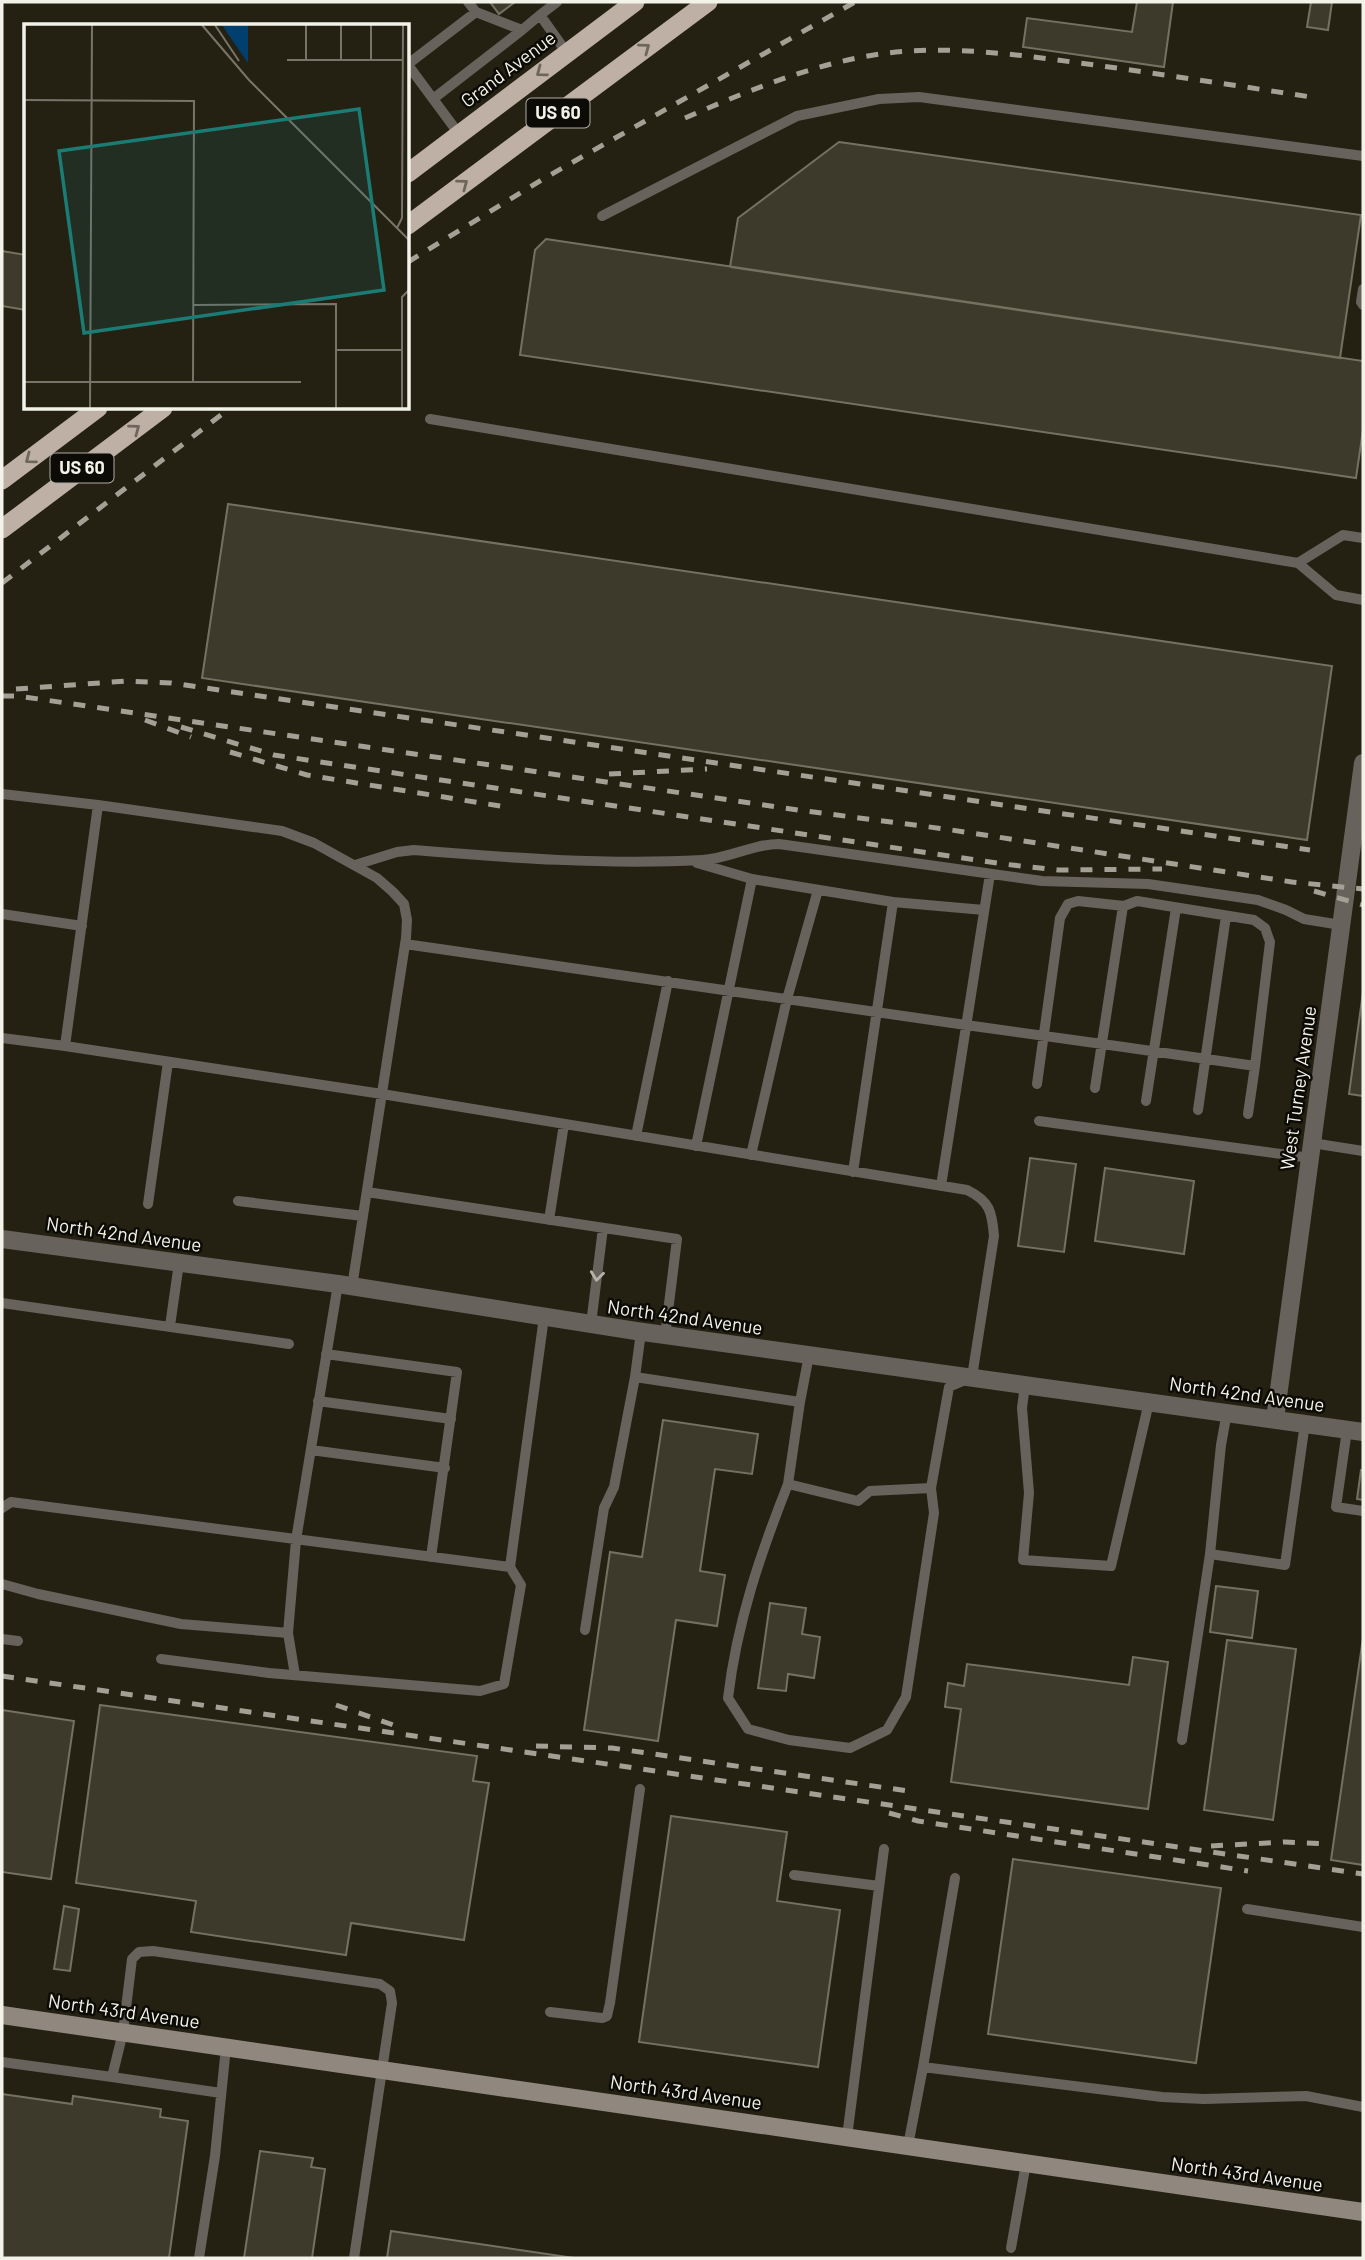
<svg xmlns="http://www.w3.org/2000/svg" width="1365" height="2260" font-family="Barlow,sans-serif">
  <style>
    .building { fill: #3d3a2b; stroke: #747161; stroke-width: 2 }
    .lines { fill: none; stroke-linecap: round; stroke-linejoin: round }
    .service { stroke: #68625c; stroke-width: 10 }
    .minor { stroke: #68625c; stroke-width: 18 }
    .secondary { stroke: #90877e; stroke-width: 18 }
    .trunk { stroke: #beb0a4; stroke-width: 19 }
    .rail { stroke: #a3a195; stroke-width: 5; stroke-dasharray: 12 12; stroke-linecap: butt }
    .oneway { stroke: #6e665c }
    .oneway2 { stroke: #b5b2aa }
    .labels { text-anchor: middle; stroke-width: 5; stroke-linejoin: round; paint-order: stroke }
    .shield { fill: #0c0b05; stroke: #aeada5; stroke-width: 2 }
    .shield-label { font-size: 18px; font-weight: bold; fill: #f4f3e9 }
    .street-label { font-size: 19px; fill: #f4f3e9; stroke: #0c0b05 }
    .inset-road { fill: none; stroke: #777569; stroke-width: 2 }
    .view { fill: #1a7c74; fill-opacity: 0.15; stroke: #1a7c74; stroke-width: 3.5 }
    .inset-edge { fill: none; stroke: #f4f3e9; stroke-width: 3.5 }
  </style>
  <rect width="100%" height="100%" fill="#242113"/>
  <path class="building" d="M 490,2 L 515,2 L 499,14 Z
    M 1137,2 L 1173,2 L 1164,67 L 1023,47 L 1027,18 L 1132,32 Z
    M 1311,2 L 1332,2 L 1328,30 L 1307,27 Z
    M 839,142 L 1361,215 L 1340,358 L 730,267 L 738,218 Z
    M 546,239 L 1363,361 L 1363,430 L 1356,478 L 520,355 L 535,250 Z
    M 2,251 L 26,255 L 26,310 L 2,306 Z
    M 228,504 L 1332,666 L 1307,840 L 202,678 Z
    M 1363,992 L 1363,1096 L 1349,1094 Z
    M 1030,1158 L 1076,1164 L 1064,1252 L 1018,1246 Z
    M 1105,1168 L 1194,1181 L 1184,1254 L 1095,1241 Z
    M 663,1420 L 758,1434 L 752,1474 L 715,1469 L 700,1571 L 725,1575 L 717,1626 L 676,1620 L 658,1741 L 584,1730 L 610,1552 L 642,1557 Z
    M 1361,1470 L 1363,1470 L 1363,1500 L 1357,1499 Z
    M 1216,1586 L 1258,1591 L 1252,1638 L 1210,1632 Z
    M 770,1603 L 806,1608 L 802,1634 L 820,1637 L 814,1678 L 788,1674 L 786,1691 L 758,1688 Z
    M 1363,1638 L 1363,1865 L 1331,1860 Z
    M 1227,1640 L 1296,1649 L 1273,1820 L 1204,1810 Z
    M 1133,1657 L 1168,1662 L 1148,1809 L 951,1782 L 961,1709 L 945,1707 L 948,1683 L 964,1686 L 967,1664 L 1129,1685 Z
    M 100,1705 L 477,1756 L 473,1781 L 489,1783 L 464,1940 L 351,1923 L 346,1955 L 191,1932 L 196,1901 L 76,1883 Z
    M 2,1710 L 74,1721 L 51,1879 L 2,1872 Z
    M 671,1816 L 787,1832 L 777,1901 L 840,1910 L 818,2067 L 639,2042 Z
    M 1013,1859 L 1221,1888 L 1196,2063 L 988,2034 Z
    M 64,1906 L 79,1909 L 70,1971 L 54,1969 Z
    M 2,2094 L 72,2104 L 73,2096 L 161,2109 L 160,2117 L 188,2121 L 169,2258 L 2,2258 Z
    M 260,2151 L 313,2158 L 311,2167 L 325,2169 L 312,2258 L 244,2258 Z
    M 391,2231 L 574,2258 L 387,2258 Z"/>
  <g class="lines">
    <path class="service" d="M 468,2 L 476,12 L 522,30 L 540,15
      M 557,2 L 540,15 L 567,53
      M 408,64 L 476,12
      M 408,65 L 459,134
      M 433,99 L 522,30
      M 602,216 L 797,116 L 879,99 L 919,97 L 1363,156
      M 1363,289 L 1361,302 L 1363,305
      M 430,419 L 1298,563 L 1336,595 L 1363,600
      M 1298,563 L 1343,535 L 1363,538
      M 2,794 L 98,805
      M 697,863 L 752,879
      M 355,865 L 397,852 L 414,850 C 509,858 606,865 702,860 C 728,859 752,844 779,844 L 1042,881 L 1148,884 L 1258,900 L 1286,910 L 1304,919 L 1341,925
      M 893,902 L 984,910
      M 2,914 L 82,926
      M 405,944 L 966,1025 C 1062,1038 1159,1052 1255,1066 L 1270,942 L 1265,928 L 1254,920 L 1137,901 L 1124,906 L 1078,901 L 1068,904 L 1060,918 L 1037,1084
      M 2,1038 L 65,1046 L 98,805 L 282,831 L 314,843 L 377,878 L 393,892 L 404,904 L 407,920 L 406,938 L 352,1287
      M 65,1046 L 382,1094 L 967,1190 C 990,1201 992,1212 994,1236 L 972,1377 L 949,1387 L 931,1488 L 870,1491 L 858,1501 L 788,1484 L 800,1402
      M 1095,1088 L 1123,906
      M 1146,1101 L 1176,908
      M 1198,1110 L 1226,916
      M 1248,1114 L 1255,1066
      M 1039,1121 L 1310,1158
      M 636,1136 L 668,981
      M 1312,1143 L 1363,1151
      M 696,1146 L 752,879 L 893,902 L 853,1172
      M 751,1155 L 787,999 L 818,890
      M 941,1186 L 990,874
      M 367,1192 L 677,1239 L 665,1336
      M 238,1201 L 363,1216
      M 148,1204 L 168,1062
      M 549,1220 L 564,1124
      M 2,1303 L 289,1344
      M 591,1324 L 603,1228
      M 170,1326 L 179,1263
      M 641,1332 L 635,1377 L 800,1402 L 809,1355
      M 326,1354 L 457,1372 L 431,1557
      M 1025,1385 L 1022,1408 L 1029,1493 L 1023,1560 L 1111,1566 L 1149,1402
      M 318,1401 L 451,1419
      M 1227,1412 L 1221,1445 L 1210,1554 L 1285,1565 L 1305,1423
      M 1347,1430 L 1336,1507 L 1363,1511
      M 311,1450 L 445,1468
      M 788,1484 C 760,1555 737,1622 728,1698 L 748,1729 L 789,1740 L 850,1748 L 887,1730 L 906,1697 L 934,1513 L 931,1488
      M 2,1508 L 11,1502 L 510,1567 L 521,1585 L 504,1684 L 480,1691 L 269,1673 L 161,1659
      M 510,1567 L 544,1317
      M 2,1584 L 38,1594 L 181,1624 L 288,1633 L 296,1540 L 338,1284
      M 585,1630 L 604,1508 L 614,1487 L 635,1377
      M 288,1633 L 295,1675
      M 2,1639 L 18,1641
      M 1182,1740 L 1210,1554
      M 794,1875 L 879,1886
      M 1247,1909 L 1363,1927
      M 550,2012 L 602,2018 L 607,2016 L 610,2003 L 640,1789
      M 2,2062 L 112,2077 L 123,2032 L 132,1959 L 139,1952 L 153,1951 L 380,1984 L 390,1991 L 392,2003 L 354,2258
      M 923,2067 L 1162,2097 L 1204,2099 L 1306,2096 L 1363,2107
      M 112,2077 L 221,2093
      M 847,2137 L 884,1849
      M 908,2146 L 923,2067 L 955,1878
      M 1011,2248 L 1026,2163
      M 199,2258 L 215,2156 L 226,2047"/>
    <path class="minor" d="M 2,1239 L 338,1284 L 636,1331 L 1363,1432
      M 1275,1419 L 1363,763"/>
    <path class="secondary" d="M 2,2015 L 1363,2212"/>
    <path class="trunk" d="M 408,173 L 635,2
      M 408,225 L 708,2
      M 2,480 L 98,408
      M 2,529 L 163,408"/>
    <path class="rail" d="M 685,118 C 743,93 800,69 862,57 C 940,42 1018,55 1095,65 C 1167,75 1239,86 1311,97
      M 408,262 L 543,179 L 855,2
      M 2,583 L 230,408
      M 16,689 L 127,681 L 171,683 L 1310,850
      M 2,696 L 18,696 L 798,810 L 945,829 L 1292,882 L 1363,889
      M 145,720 L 191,737
      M 181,727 L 274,755 L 1003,864 L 1058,870 L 1162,869
      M 230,752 L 307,775 L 506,807
      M 609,774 L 707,769
      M 1314,891 L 1363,905
      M 2,1676 L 1363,1874
      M 336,1705 L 402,1728
      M 536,1746 L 612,1748 L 908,1791
      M 889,1813 L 918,1821 L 1248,1871
      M 1211,1846 L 1285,1842 L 1330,1844"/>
  </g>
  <defs><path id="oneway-chevron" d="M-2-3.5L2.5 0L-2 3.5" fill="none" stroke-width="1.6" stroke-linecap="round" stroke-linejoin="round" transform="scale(1.75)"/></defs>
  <g class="oneway">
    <use href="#oneway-chevron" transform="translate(645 48) rotate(-37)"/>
    <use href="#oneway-chevron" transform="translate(541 72) rotate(143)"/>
    <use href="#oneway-chevron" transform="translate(463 184) rotate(-37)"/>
    <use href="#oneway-chevron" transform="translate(135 429) rotate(-37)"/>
    <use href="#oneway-chevron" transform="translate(30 459) rotate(143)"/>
  </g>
  <use class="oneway2" href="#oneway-chevron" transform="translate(597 1276) rotate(97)"/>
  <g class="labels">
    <g class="shield">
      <rect x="526.5" y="98.5" width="63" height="29" rx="5"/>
      <rect x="50.5" y="453.5" width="63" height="29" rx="5"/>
    </g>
    <g class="shield-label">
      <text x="558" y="119">US 60</text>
      <text x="82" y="474">US 60</text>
    </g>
    <g class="street-label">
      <text transform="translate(508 69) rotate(-37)" y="7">Grand Avenue</text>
      <text transform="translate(1298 1088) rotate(-82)" y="7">West Turney Avenue</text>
      <text transform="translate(124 1234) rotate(8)" y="7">North 42nd Avenue</text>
      <text transform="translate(685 1317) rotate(8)" y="7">North 42nd Avenue</text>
      <text transform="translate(1247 1394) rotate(8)" y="7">North 42nd Avenue</text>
      <text transform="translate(124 2011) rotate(8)" y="7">North 43rd Avenue</text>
      <text transform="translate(686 2092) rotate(8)" y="7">North 43rd Avenue</text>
      <text transform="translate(1247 2174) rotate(8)" y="7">North 43rd Avenue</text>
    </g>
  </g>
  <g transform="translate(24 24)">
    <rect width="385" height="385" fill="#242113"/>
    <path d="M 198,1 L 224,1 L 224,39 L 204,10 Z" fill="#013f6f"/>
    <path class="inset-road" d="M 178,1 L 225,56 L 385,216M 191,1 L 215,37M 317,1 L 317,36M 263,36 L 378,36M 282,36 L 282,1M 347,36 L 347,1M 0,76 L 170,77 L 169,358M 373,204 L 378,194 L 379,1M 170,281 L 312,280 L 312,384M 313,326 L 378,326M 0,358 L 277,358M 66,384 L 68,1M 378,384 L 378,273 L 385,266"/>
    <path class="view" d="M 335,85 L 360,266 L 60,309 L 35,127 Z"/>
    <rect width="385" height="385" class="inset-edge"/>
  </g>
  <rect width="1365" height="2260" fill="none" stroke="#f4f3e9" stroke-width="7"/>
</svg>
